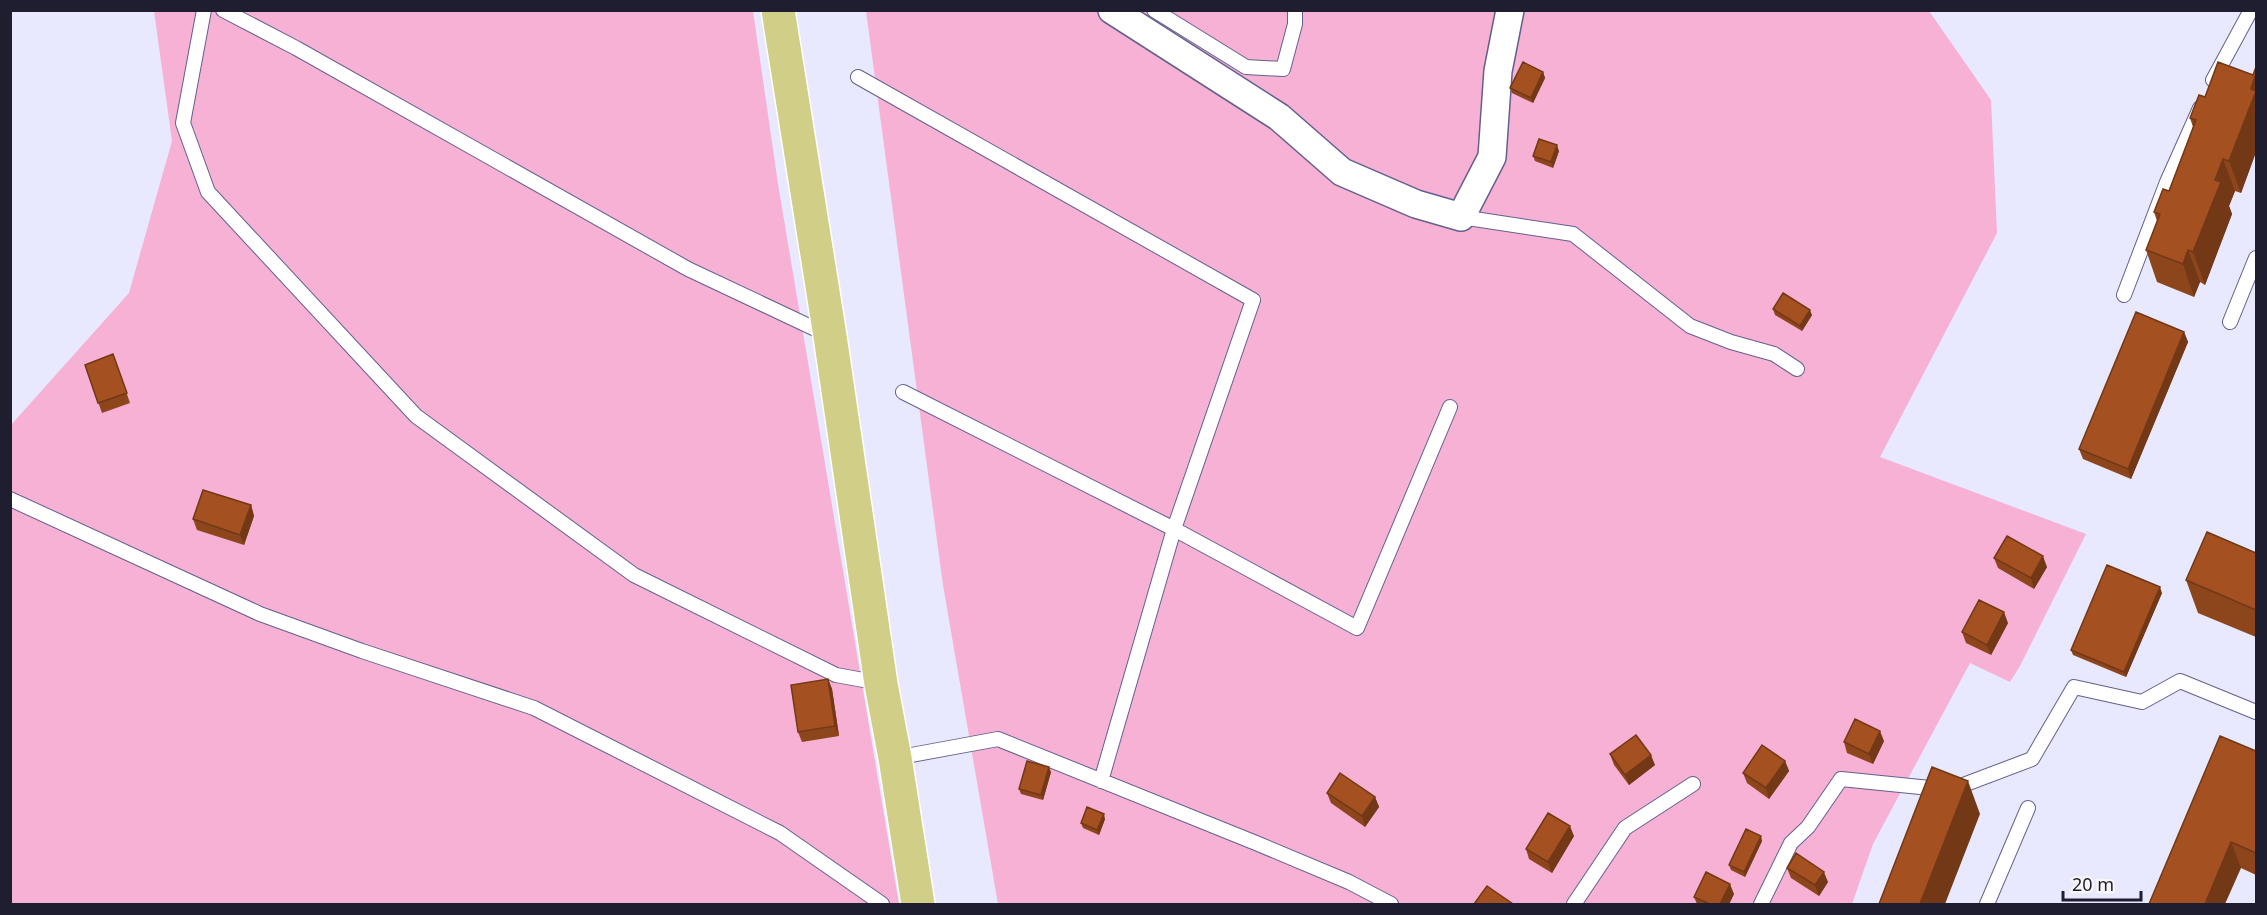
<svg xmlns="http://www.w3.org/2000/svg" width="2267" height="915" font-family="'Noto Sans',sans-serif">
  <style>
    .green { fill: #f6b1d4 }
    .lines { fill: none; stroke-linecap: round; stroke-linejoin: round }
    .service-casing { stroke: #63608f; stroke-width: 16 }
    .minor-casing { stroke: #63608f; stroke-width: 30 }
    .primary-casing { stroke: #fff; stroke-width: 36 }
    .service { stroke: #fff; stroke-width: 14 }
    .minor { stroke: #fff; stroke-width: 27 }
    .primary { stroke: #d1ce87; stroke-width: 33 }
    .wall { fill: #8d451c }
    .shaded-wall { fill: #733816 }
    .building { fill: #a45020; stroke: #733816; stroke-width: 1.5 }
  </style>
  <rect width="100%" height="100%" fill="#e8e8fe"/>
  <path class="green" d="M 154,11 L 753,11 L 778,184 L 899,904 L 11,904 L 11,425 L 129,293 L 172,141 Z
    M 866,11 L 1929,11 L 1991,100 L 1997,233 L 1880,457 L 2086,534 L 2020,666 L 2010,682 L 1970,663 L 1873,844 L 1852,904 L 998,904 L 943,585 Z"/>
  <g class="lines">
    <g class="service-casing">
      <path id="service" d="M 204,10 L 183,123 L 208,192 L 416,416 L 634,575 L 836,675 L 880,683
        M 223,10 L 296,48 L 688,269 L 828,335
        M 1154,10 L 1246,67 L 1283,69 L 1295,24 L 1295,10
        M 858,77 L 1253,300 L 1174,529 L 1101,781
        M 2213,80 L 2251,10
        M 1461,217 L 1573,234 L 1690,326 L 1731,342 L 1774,354 L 1797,369
        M 2124,295 L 2167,182 L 2200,108
        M 2230,322 L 2256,258
        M 903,392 L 1174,529 L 1357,628 L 1450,407
        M 10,499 L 260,614 L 362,651 L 534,708 L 780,833 L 882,904
        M 895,758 L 998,739 L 1256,843 L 1349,882 L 1391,904
        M 1574,904 L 1625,828 L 1693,784
        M 1761,904 L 1791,843 L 1808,827 L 1841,779 L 1950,790 L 2032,759 L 2074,687 L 2142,702 L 2180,681 L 2256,712
        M 1987,904 L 2028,808"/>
    </g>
    <g class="minor-casing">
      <path id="minor" d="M 1112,10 L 1279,117 L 1342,172 L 1416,204 L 1461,217 L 1492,157 L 1498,71 L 1510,10"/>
    </g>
    <g class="primary-casing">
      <path id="primary" d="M 778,10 L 830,336 L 881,684 L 895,758 L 918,904"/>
    </g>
    <use href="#service" class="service"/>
    <use href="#minor" class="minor"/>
    <use href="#primary" class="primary"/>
  </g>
  <path class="wall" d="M 2256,67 L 2256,152 L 2241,193 L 2235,191 L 2229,206 L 2232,214 L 2205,285 L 2200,282 L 2194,297 L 2157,282 L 2146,250 L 2157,221 L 2154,212 L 2169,191 L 2193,127 L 2190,118 L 2205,97 L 2253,75 Z
    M 1543,72 L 1545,78 L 1533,103 L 1512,93 L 1510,88 Z
    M 1559,151 L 1553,168 L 1535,161 L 1533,156 Z
    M 1773,309 L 1812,315 L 1802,331 L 1775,315 Z
    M 2184,332 L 2188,342 L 2131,479 L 2083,459 L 2079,449 Z
    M 113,354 L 130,403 L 102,413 L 85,365 Z
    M 251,505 L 254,516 L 244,545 L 197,530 L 193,519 Z
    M 2256,553 L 2256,637 L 2198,613 L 2186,580 Z
    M 1994,558 L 2047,567 L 2034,589 L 1998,568 Z
    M 2162,593 L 2126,677 L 2073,655 L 2071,650 Z
    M 2008,623 L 1991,655 L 1966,643 L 1962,632 Z
    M 828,679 L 832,689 L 839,736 L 802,742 L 798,732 Z
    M 1884,741 L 1873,764 L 1847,753 L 1844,742 Z
    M 2256,751 L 2256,875 L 2241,868 L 2149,904 Z
    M 1610,754 L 1655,765 L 1629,785 L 1614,765 Z
    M 1785,761 L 1789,771 L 1769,799 L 1747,783 L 1743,773 Z
    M 1051,772 L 1043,800 L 1021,794 L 1019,789 Z
    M 1327,793 L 1375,797 L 1379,807 L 1365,827 L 1331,803 Z
    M 1105,819 L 1099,835 L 1083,828 L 1081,823 Z
    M 1574,836 L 1552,873 L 1529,859 L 1526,849 Z
    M 1762,841 L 1745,877 L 1731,870 L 1729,865 Z
    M 1787,868 L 1828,882 L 1819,896 L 1791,878 Z
    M 1734,894 L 1729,904 L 1697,904 L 1694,897 Z"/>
  <path class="shaded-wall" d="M 1543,72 L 1545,78 L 1533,103 L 1531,98 Z
    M 2255,76 L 2256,79 L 2256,152 L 2241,193 L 2229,161 L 2251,89 Z
    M 1557,145 L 1559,151 L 1553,168 L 1551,162 Z
    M 2223,159 L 2235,191 L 2229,206 L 2232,214 L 2205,285 L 2193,252 L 2215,180 Z
    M 2188,250 L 2200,282 L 2194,297 L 2183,264 Z
    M 1810,310 L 1812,315 L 1802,331 L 1800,326 Z
    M 2184,332 L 2188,342 L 2131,479 L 2128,469 Z
    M 251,505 L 254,516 L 244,545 L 240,535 Z
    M 2043,556 L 2047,567 L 2034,589 L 2031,578 Z
    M 2160,587 L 2162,593 L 2126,677 L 2124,672 Z
    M 2004,612 L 2008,623 L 1991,655 L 1987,645 Z
    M 828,679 L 832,689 L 839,736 L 835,726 Z
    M 1880,731 L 1884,741 L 1873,764 L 1869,754 Z
    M 1651,755 L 1655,765 L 1629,785 L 1625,775 Z
    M 1785,761 L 1789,771 L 1769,799 L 1766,788 Z
    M 1049,767 L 1051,772 L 1043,800 L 1041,795 Z
    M 1968,781 L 1980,814 L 1945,904 L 1920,904 Z
    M 1375,797 L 1379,807 L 1365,827 L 1362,816 Z
    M 1104,814 L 1105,819 L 1099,835 L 1097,830 Z
    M 1570,826 L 1574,836 L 1552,873 L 1548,862 Z
    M 1761,836 L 1762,841 L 1745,877 L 1744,872 Z
    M 2231,842 L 2241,868 L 2225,904 L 2205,904 Z
    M 1824,872 L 1828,882 L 1819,896 L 1815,885 Z
    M 1730,884 L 1734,894 L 1729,904 L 1720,904 Z"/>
  <path class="building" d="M 1523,62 L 1543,72 L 1531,98 L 1510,88 Z
    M 2218,62 L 2253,75 L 2256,67 L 2256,77 L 2255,76 L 2251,89 L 2256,91 L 2229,161 L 2223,159 L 2215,180 L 2221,182 L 2193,252 L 2188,250 L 2183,264 L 2146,250 L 2160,214 L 2154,212 L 2163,189 L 2169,191 L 2196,120 L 2190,118 L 2199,95 L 2205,97 Z
    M 1539,139 L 1557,145 L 1551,162 L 1533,156 Z
    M 1783,293 L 1810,310 L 1800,326 L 1773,309 Z
    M 2136,312 L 2184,332 L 2128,469 L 2079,449 Z
    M 113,354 L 127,393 L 98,403 L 85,365 Z
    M 203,490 L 251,505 L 240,535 L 193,519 Z
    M 2207,532 L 2256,553 L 2256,610 L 2186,580 Z
    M 2007,536 L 2043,556 L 2031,578 L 1994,558 Z
    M 2107,565 L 2160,587 L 2124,672 L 2071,650 Z
    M 1979,600 L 2004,612 L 1987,645 L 1962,632 Z
    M 828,679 L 835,726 L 798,732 L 791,685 Z
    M 1855,719 L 1880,731 L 1869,754 L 1844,742 Z
    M 1636,735 L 1651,755 L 1625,775 L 1610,754 Z
    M 2220,736 L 2256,751 L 2256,853 L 2231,842 L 2205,904 L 2149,904 Z
    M 1762,745 L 1785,761 L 1766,788 L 1743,773 Z
    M 1027,761 L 1049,767 L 1041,795 L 1019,789 Z
    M 1932,767 L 1968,781 L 1920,904 L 1879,904 Z
    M 1340,773 L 1375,797 L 1362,816 L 1327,793 Z
    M 1087,807 L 1104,814 L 1097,830 L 1081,823 Z
    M 1548,813 L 1570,826 L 1548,862 L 1526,849 Z
    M 1746,829 L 1761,836 L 1744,872 L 1729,865 Z
    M 1796,853 L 1824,872 L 1815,885 L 1787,868 Z
    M 1706,872 L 1730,884 L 1720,904 L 1710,904 L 1694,897 Z
    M 1487,886 L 1513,904 L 1474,904 Z"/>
  <rect width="2267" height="915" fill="none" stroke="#1f1e31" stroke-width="24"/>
  <path d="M2063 891v9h78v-9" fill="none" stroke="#1f1e31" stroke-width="3"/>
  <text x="2072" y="891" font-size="18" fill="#1f1e31" stroke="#f7f7f7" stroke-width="4.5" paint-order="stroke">20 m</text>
</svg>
